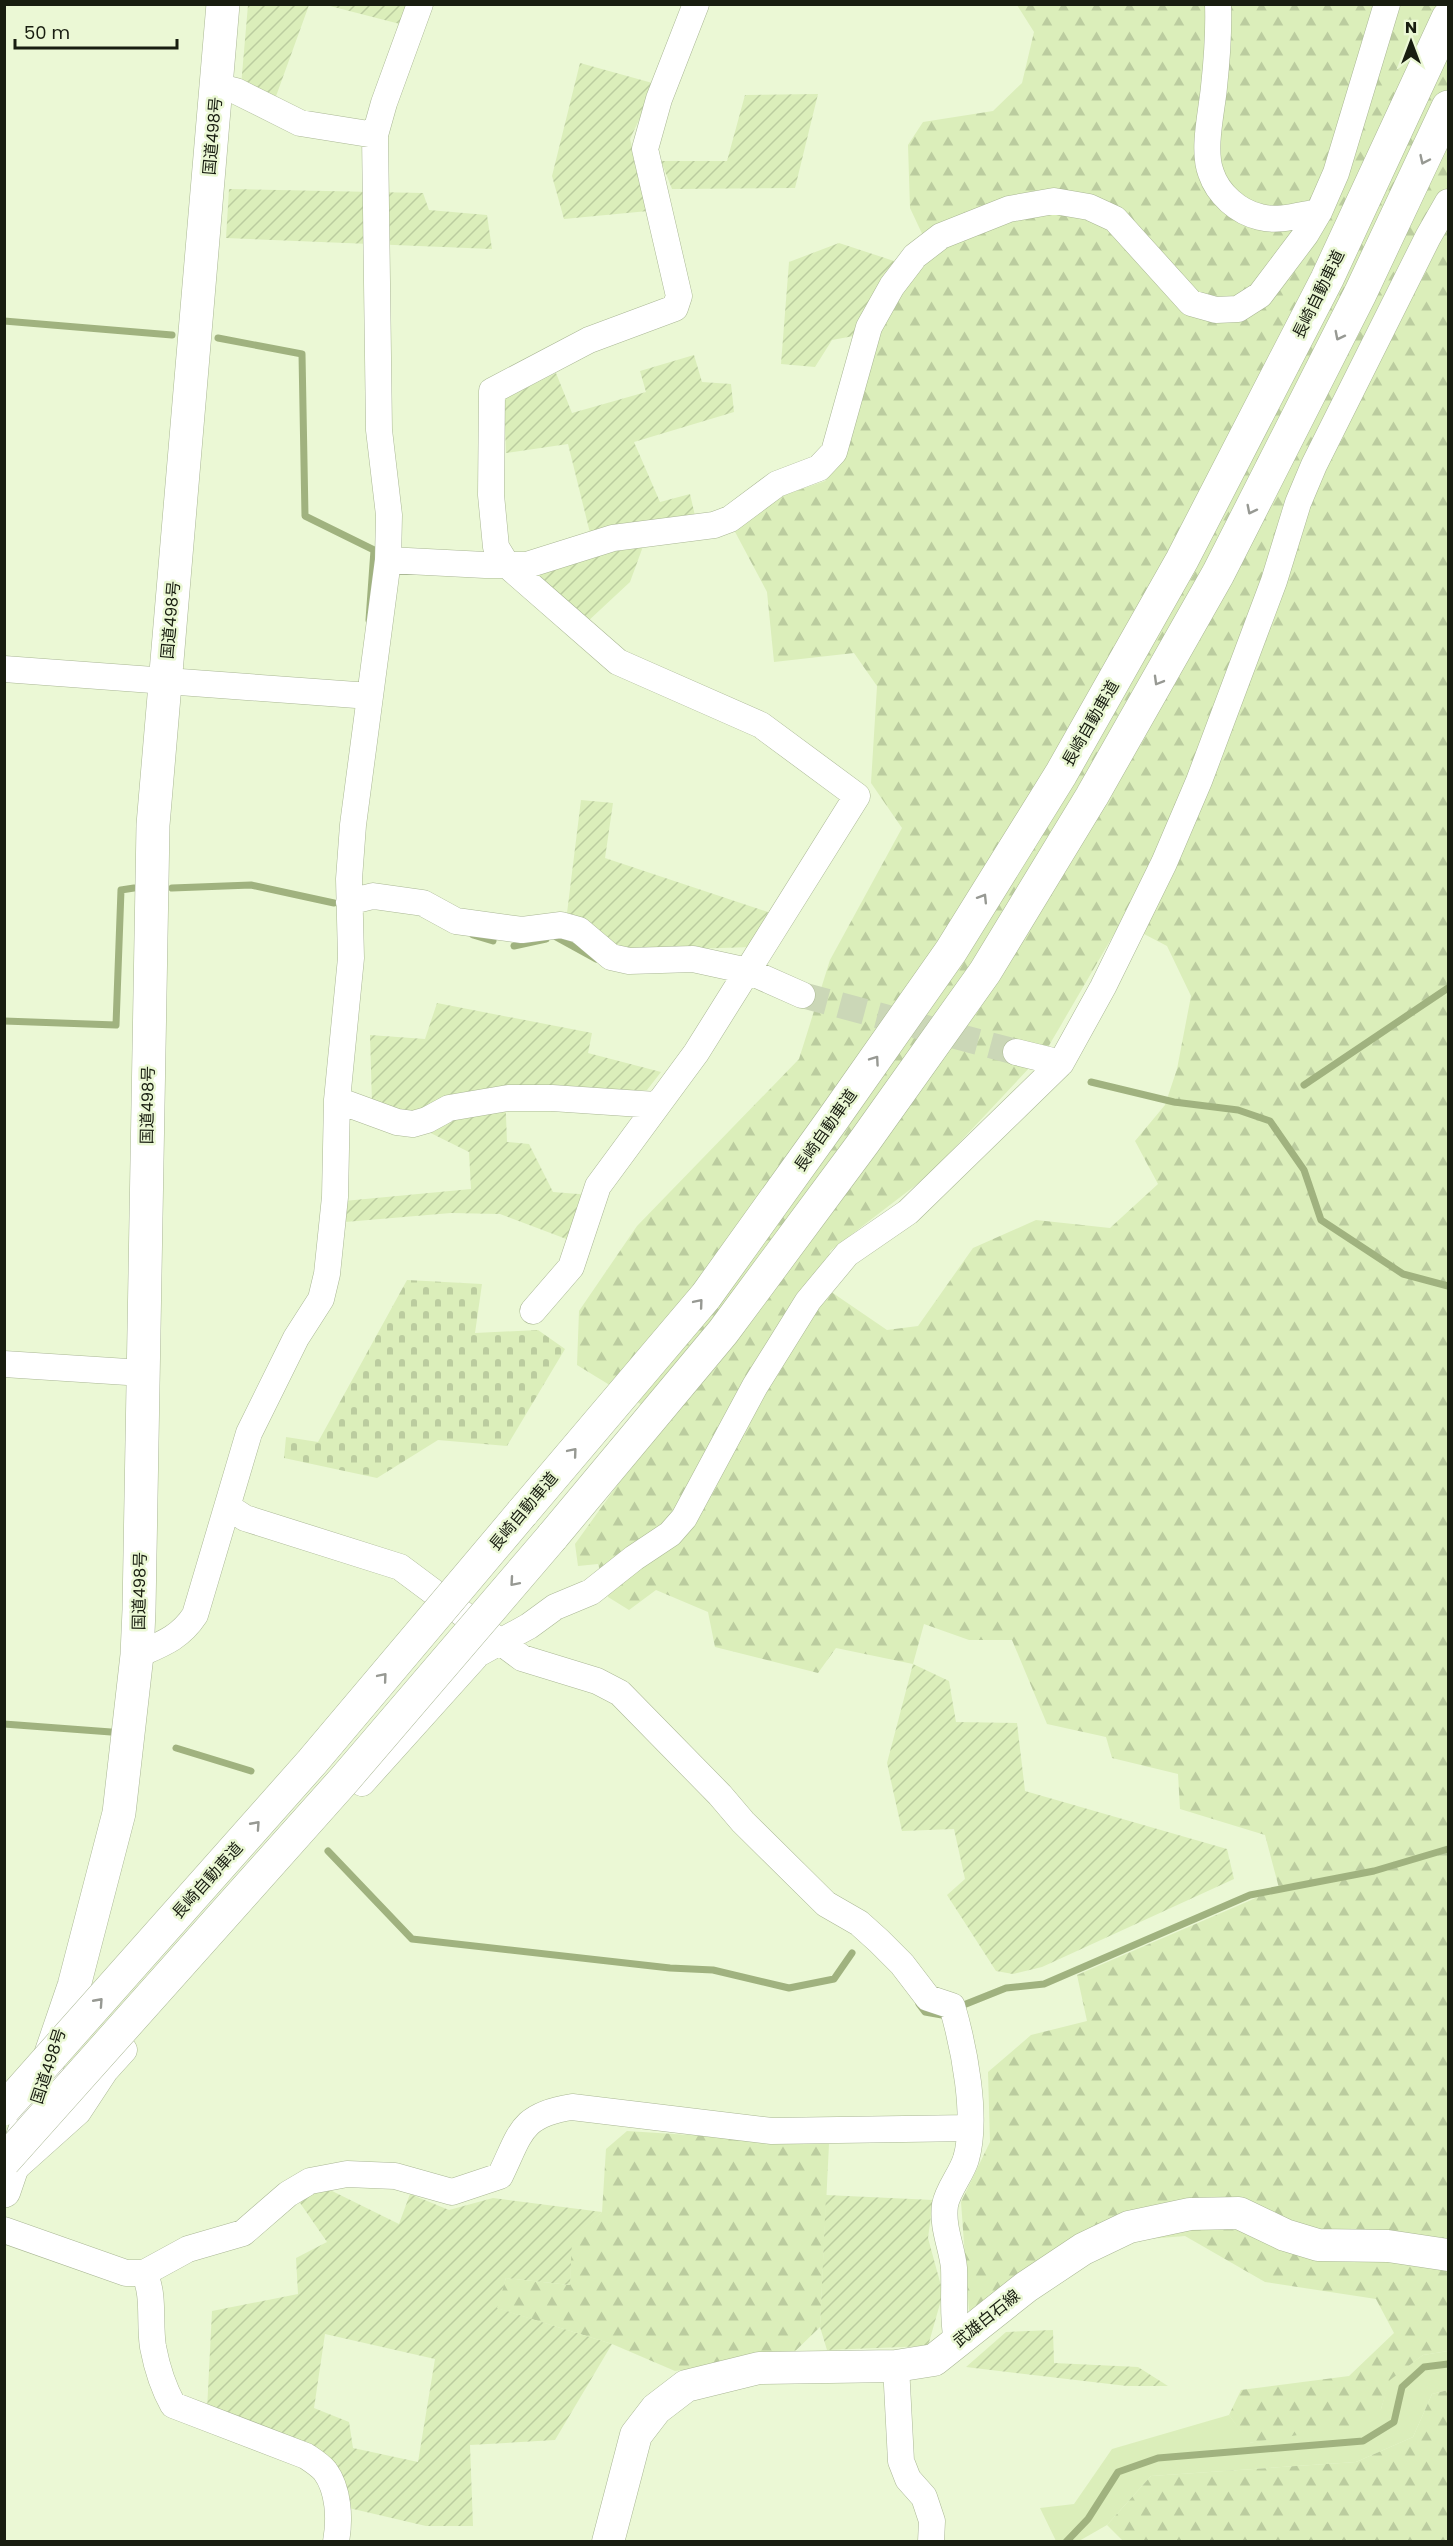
<svg xmlns="http://www.w3.org/2000/svg" width="1453" height="2546" font-family="Poppins,'Noto Sans JP',sans-serif">
  <style>
    .grass { fill: #dbeeba }
    .forest { fill: url(#forest-firs); fill-rule: evenodd }
    .cemetery { fill: url(#cemetery-stones) }
    .garden { fill: url(#garden-furrows); fill-rule: evenodd }
    .lines { fill: none; stroke-linecap: round; stroke-linejoin: round }
    .stream { stroke: #a0b27f; stroke-width: 7 }
    .minor-tunnel { stroke: #cbd7b7; stroke-width: 26; stroke-dasharray: 26 13; stroke-linecap: butt }
    .minor-casing { stroke: #aab795; stroke-width: 27 }
    .major-casing { stroke: #aab795; stroke-width: 33 }
    .highway-casing { stroke: #aab795; stroke-width: 34 }
    .minor { stroke: #fff; stroke-width: 26 }
    .major { stroke: #fff; stroke-width: 32 }
    .highway { stroke: #fff; stroke-width: 33 }
    .highway-bridge-casing { stroke: #aab795; stroke-width: 34; stroke-linecap: butt }
    .highway-bridge { stroke: #fff; stroke-width: 33 }
    .oneway { stroke: #979993 }
    .labels { text-anchor: middle; stroke-width: 5; stroke-linejoin: round; paint-order: stroke }
    .street-label { font-size: 16px; fill: #181d10; stroke: #ebf8d5 }
  </style>
  <defs>
    <pattern id="forest-firs" width="22" height="20" patternUnits="userSpaceOnUse" patternTransform="scale(1.5)"><rect width="22" height="20" fill="#dbeeba"/><path d="M5 1l3.5 6h-7zM16 11l3.5 6h-7z" fill="#bbcc9f"/></pattern>
    <pattern id="cemetery-stones" width="16" height="16" patternUnits="userSpaceOnUse" patternTransform="scale(1.5)"><rect width="16" height="16" fill="#dbeeba"/><path d="M2 7V4a2 2 0 0 1 4 0v3zM10 15v-3a2 2 0 0 1 4 0v3z" fill="#bbcc9f"/></pattern>
    <pattern id="garden-furrows" width="10" height="10" patternUnits="userSpaceOnUse" patternTransform="scale(1.5)"><rect width="10" height="10" fill="#dbeeba"/><path d="M-1 1l2-2M0 10L10 0M9 11l2-2" fill="none" stroke="#bbcc9f"/></pattern>
  </defs>
  <rect width="100%" height="100%" fill="#ebf8d5"/>
  <path class="grass" d="M 1448,2351 L 1448,2390 L 1432,2394 L 1413,2437 L 1356,2462 L 1151,2476 L 1107,2525 L 1079,2541 L 1056,2541 L 1040,2508 L 1074,2504 L 1112,2449 L 1229,2415 L 1250,2443 L 1381,2409 L 1389,2380 L 1423,2355 Z"/>
  <path class="forest" d="M 1017,5 L 1448,5 L 1448,2351 L 1423,2355 L 1390,2380 L 1381,2409 L 1360,2425 L 1249,2443 L 1229,2415 L 1241,2390 L 1349,2376 L 1394,2333 L 1376,2299 L 1265,2282 L 1185,2236 L 1061,2246 L 969,2311 L 961,2202 L 990,2142 L 988,2072 L 1031,2035 L 1087,2021 L 1077,1975 L 1279,1888 L 1265,1835 L 1180,1809 L 1178,1774 L 1112,1758 L 1106,1737 L 1047,1724 L 1012,1640 L 969,1640 L 924,1624 L 913,1664 L 836,1648 L 818,1673 L 715,1647 L 708,1612 L 656,1590 L 629,1610 L 608,1597 L 598,1564 L 578,1566 L 575,1544 L 665,1419 L 577,1365 L 579,1311 L 637,1226 L 799,1059 L 830,960 L 902,828 L 871,783 L 877,686 L 854,653 L 774,662 L 767,592 L 733,528 L 776,498 L 825,481 L 848,449 L 877,331 L 897,296 L 933,257 L 910,208 L 908,145 L 923,122 L 993,111 L 1022,83 L 1034,32 ZM 1121,922 L 1167,946 L 1191,996 L 1177,1069 L 1165,1105 L 1135,1141 L 1158,1184 L 1110,1228 L 1036,1220 L 973,1248 L 918,1326 L 887,1330 L 824,1287 L 830,1251 L 929,1175 L 1047,1049 Z
    M 627,2131 L 829,2144 L 820,2327 L 789,2357 L 675,2371 L 612,2344 L 496,2308 L 506,2278 L 570,2285 L 571,2239 L 602,2212 L 606,2149 Z
    M 1448,2390 L 1448,2541 L 1124,2542 L 1107,2525 L 1151,2476 L 1356,2462 L 1413,2437 L 1432,2394 Z"/>
  <path class="cemetery" d="M 407,1280 L 482,1284 L 475,1333 L 538,1330 L 565,1349 L 507,1446 L 438,1440 L 377,1478 L 284,1458 L 286,1437 L 318,1442 Z"/>
  <path class="garden" d="M 248,5 L 309,5 L 275,99 L 241,86 Z
    M 326,5 L 407,5 L 400,24 Z
    M 580,63 L 656,84 L 630,139 L 648,211 L 564,219 L 552,176 Z
    M 818,94 L 795,188 L 672,189 L 661,161 L 727,161 L 745,95 Z
    M 229,189 L 423,193 L 429,210 L 487,215 L 492,249 L 226,238 Z
    M 839,243 L 894,261 L 859,335 L 832,340 L 815,367 L 781,364 L 789,262 Z
    M 694,355 L 702,382 L 731,384 L 734,412 L 634,442 L 660,502 L 690,494 L 699,533 L 645,541 L 630,582 L 586,623 L 533,573 L 594,549 L 568,444 L 506,453 L 504,399 L 556,373 L 572,413 L 646,392 L 640,371 Z
    M 581,800 L 613,803 L 605,858 L 768,912 L 754,947 L 618,951 L 567,913 Z
    M 437,1003 L 592,1033 L 588,1053 L 661,1072 L 647,1090 L 505,1090 L 507,1142 L 529,1144 L 553,1192 L 591,1195 L 569,1240 L 500,1214 L 451,1213 L 345,1222 L 344,1201 L 471,1189 L 469,1152 L 372,1104 L 370,1035 L 425,1039 Z
    M 913,1664 L 949,1681 L 956,1722 L 1017,1723 L 1025,1791 L 1227,1849 L 1234,1879 L 1042,1967 L 1013,1974 L 996,1971 L 947,1895 L 965,1879 L 954,1829 L 902,1831 L 887,1763 Z
    M 324,2187 L 399,2224 L 410,2194 L 449,2210 L 493,2198 L 602,2212 L 572,2239 L 570,2285 L 506,2278 L 497,2308 L 612,2344 L 555,2440 L 470,2445 L 473,2526 L 426,2526 L 349,2508 L 324,2454 L 207,2410 L 212,2311 L 298,2294 L 296,2258 L 327,2242 L 298,2200 ZM 325,2334 L 435,2359 L 418,2462 L 353,2448 L 349,2422 L 314,2408 Z
    M 826,2195 L 933,2200 L 928,2238 L 943,2293 L 928,2346 L 827,2350 L 820,2327 Z
    M 1053,2330 L 1054,2363 L 1138,2367 L 1168,2386 L 1127,2386 L 966,2367 L 1006,2332 Z"/>
  <g class="lines">
    <path class="stream" d="M 4,321 L 172,335
      M 218,338 L 302,354 L 305,516 L 374,550 L 369,620
      M 172,888 L 251,885 L 334,903
      M 473,935 L 493,941
      M 556,937 L 596,959
      M 514,946 L 546,939
      M 4,1021 L 116,1025 L 121,890 L 134,888
      M 1091,1082 L 1174,1102 L 1238,1110 L 1270,1121 L 1304,1170 L 1321,1220 L 1403,1274 L 1448,1286
      M 1304,1085 L 1448,988
      M 4,1724 L 111,1732
      M 176,1748 L 251,1771
      M 328,1851 L 412,1939 L 670,1968 L 713,1970 L 789,1988 L 834,1979 L 852,1953
      M 919,2004 L 925,2012 L 942,2015
      M 966,2004 L 1006,1988 L 1044,1984 L 1250,1895 L 1374,1871 L 1448,1849
      M 1066,2542 L 1088,2519 L 1118,2472 L 1158,2458 L 1363,2441 L 1394,2422 L 1402,2387 L 1424,2367 L 1448,2364"/>
    <path class="minor-tunnel" d="M 802,995 L 1016,1052"/>
    <g class="minor-casing">
      <path id="minor" d="M 1218,4 C 1219,32 1217,59 1214,87 C 1212,110 1202,150 1211,173 C 1218,194 1238,212 1260,217 C 1278,222 1300,215 1319,212
        M 216,86 L 236,91 L 300,123 L 375,135
        M 388,560 L 485,565 L 527,565 L 613,538 L 714,525 L 730,519 L 777,484 L 819,468 L 834,452 L 869,327 L 892,286 L 915,256 L 941,236 L 1009,209 L 1054,201 L 1089,207 L 1115,219 L 1191,303 L 1216,310 L 1238,309 L 1260,295 L 1306,234 L 1319,212 L 1336,173 L 1387,4
        M 4,669 L 370,696
        M 349,902 L 373,896 L 423,903 L 456,921 L 522,930 L 561,925 L 579,930 L 611,957 L 629,961 L 693,959 L 748,971 L 802,995
        M 1016,1052 L 1061,1063
        M 337,1100 L 397,1122 L 413,1124 L 427,1120 L 449,1108 L 508,1098 L 552,1098 L 656,1105
        M 533,1311 L 571,1267 L 598,1186 L 696,1053 L 857,796 L 761,725 L 618,662 L 507,565 L 496,547 L 491,495 L 492,391 L 589,340 L 675,308 L 679,296 L 645,149 L 659,99 L 696,4
        M 4,1364 L 143,1373
        M 228,1507 L 245,1518 L 400,1567 L 522,1658 L 597,1681 L 620,1693 L 720,1795 L 743,1822 L 826,1904 L 859,1923 L 879,1941 L 902,1964 L 928,1998 L 952,2006 C 964,2047 978,2117 966,2159 C 961,2175 948,2189 945,2205 C 942,2228 952,2247 954,2268 C 955,2293 952,2317 957,2341
        M 137,1655 C 162,1644 180,1638 195,1615 L 249,1433 L 296,1338 L 321,1299 L 327,1274 L 335,1197 L 337,1100 L 351,958 L 349,879 L 353,825 L 388,560 L 389,515 L 379,430 L 375,135 L 384,103 L 420,4
        M 362,1783 L 478,1654 L 529,1626 L 555,1607 L 591,1592 L 634,1558 L 670,1534 L 684,1518 L 755,1386 L 808,1301 L 847,1254 L 908,1212 L 1061,1063 L 1103,987 L 1164,863 L 1199,781 L 1274,581 L 1298,503 L 1314,465 L 1428,237 L 1448,202
        M 11,2172 L 78,2112 L 105,2071 L 124,2050
        M 4,2230 L 126,2273 L 144,2273 C 155,2295 149,2322 153,2347 C 157,2368 163,2387 173,2405 L 306,2456 C 312,2460 320,2465 325,2471 C 339,2490 340,2519 336,2542
        M 144,2273 L 188,2249 L 243,2233 L 288,2194 L 310,2181 L 347,2174 L 395,2176 L 452,2192 L 500,2176 C 521,2133 520,2115 572,2107 L 772,2131 L 970,2128
        M 896,2366 L 901,2461 L 908,2479 L 924,2497 L 932,2521 L 931,2542"/>
    </g>
    <g class="major-casing">
      <path id="major" d="M 608,2542 L 636,2435 L 656,2409 L 686,2386 L 759,2368 L 896,2366 L 934,2360 L 1026,2287 L 1083,2249 L 1129,2227 L 1190,2214 L 1239,2213 L 1285,2235 L 1318,2245 L 1388,2246 L 1448,2255"/>
    </g>
    <g class="highway-casing">
      <path id="highway" d="M 522,1513 L 706,1296 L 833,1119 L 951,951 L 1061,774 L 1182,560 L 1327,279 L 1448,18
        M 552,1537 L 723,1332 L 864,1142 L 985,972 L 1092,796 L 1218,574 L 1360,294 L 1448,107
        M 4,2191 L 74,1986 L 119,1813 L 137,1655 L 139,1610 L 153,825 L 223,4"/>
    </g>
    <use href="#minor" class="minor"/>
    <use href="#major" class="major"/>
    <use href="#highway" class="highway"/>
    <g class="highway-bridge-casing">
      <path id="highway-bridge" d="M 4,2109 L 312,1762 L 522,1513
        M 4,2161 L 344,1780 L 552,1537"/>
    </g>
    <use href="#highway-bridge" class="highway-bridge"/>
  </g>
  <defs><path id="oneway-chevron" d="M-2-3.5L2.5 0L-2 3.5" fill="none" stroke-width="1.6" stroke-linecap="round" stroke-linejoin="round" transform="scale(1.5)"/></defs>
  <g class="oneway">
    <use href="#oneway-chevron" transform="translate(1424 160) rotate(115)"/>
    <use href="#oneway-chevron" transform="translate(1339 336) rotate(117)"/>
    <use href="#oneway-chevron" transform="translate(1251 510) rotate(117)"/>
    <use href="#oneway-chevron" transform="translate(1158 681) rotate(120)"/>
    <use href="#oneway-chevron" transform="translate(983 898) rotate(-58)"/>
    <use href="#oneway-chevron" transform="translate(875 1060) rotate(-55)"/>
    <use href="#oneway-chevron" transform="translate(699 1303) rotate(-50)"/>
    <use href="#oneway-chevron" transform="translate(573 1452) rotate(-50)"/>
    <use href="#oneway-chevron" transform="translate(514 1582) rotate(131)"/>
    <use href="#oneway-chevron" transform="translate(383 1677) rotate(-50)"/>
    <use href="#oneway-chevron" transform="translate(256 1825) rotate(-48)"/>
    <use href="#oneway-chevron" transform="translate(99 2002) rotate(-48)"/>
  </g>
  <g class="labels">
    <g class="street-label">
      <text transform="translate(212 136) rotate(-85)" y="6">国道498号</text>
      <text transform="translate(1318 294) rotate(-64)" y="6">長崎自動車道</text>
      <text transform="translate(170 620) rotate(-85)" y="6">国道498号</text>
      <text transform="translate(1090 723) rotate(-60)" y="6">長崎自動車道</text>
      <text transform="translate(147 1105) rotate(-89)" y="6">国道498号</text>
      <text transform="translate(825 1130) rotate(-55)" y="6">長崎自動車道</text>
      <text transform="translate(523 1511) rotate(-50)" y="6">長崎自動車道</text>
      <text transform="translate(139 1591) rotate(-89)" y="6">国道498号</text>
      <text transform="translate(207 1880) rotate(-48)" y="6">長崎自動車道</text>
      <text transform="translate(48 2066) rotate(-72)" y="6">国道498号</text>
      <text transform="translate(986 2318) rotate(-39)" y="6">武雄白石線</text>
    </g>
  </g>
  <rect width="1453" height="2546" fill="none" stroke="#181d10" stroke-width="12"/>
  <g transform="translate(1411 42)" stroke="#ebf8d5" stroke-width="4.5" paint-order="stroke">
  <path d="M0-4.5L10 22L0 15L-10 22Z" fill="#181d10"/>
  <text y="-9" font-size="16" font-weight="bold" text-anchor="middle" fill="#181d10">N</text>
  </g>
  <path d="M15 39v9h162v-9" fill="none" stroke="#181d10" stroke-width="3"/>
  <text x="24" y="39" font-size="18" fill="#181d10" stroke="#ebf8d5" stroke-width="4.5" paint-order="stroke">50 m</text>
</svg>
